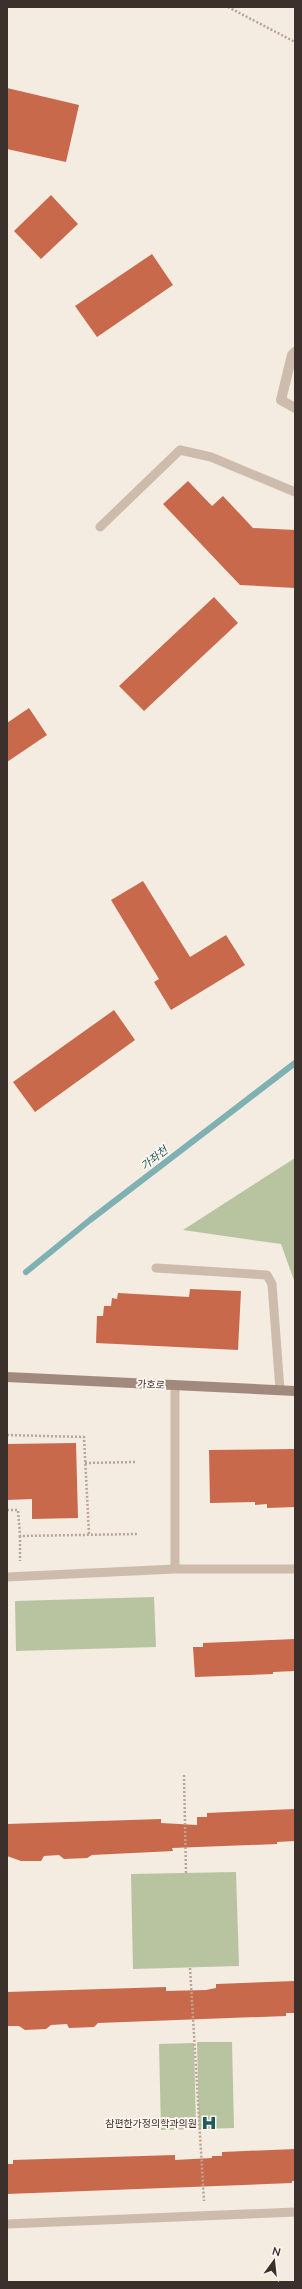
<svg xmlns="http://www.w3.org/2000/svg" width="302" height="2289" font-family="'Nunito Sans','Noto Sans KR',sans-serif">
  <style>
    .green { fill: #b8c4a0 }
    .lines { fill: none; stroke-linecap: round; stroke-linejoin: round }
    .stream { stroke: #7fb0b2; stroke-width: 6 }
    .building { fill: #c8694b }
    .path { stroke: #b9a596; stroke-width: 2.5; stroke-dasharray: 2 2; stroke-linecap: butt }
    .lane { stroke: #cdbbac; stroke-width: 9 }
    .street { stroke: #cdbbac; stroke-width: 10 }
    .secondary { stroke: #a18a7d; stroke-width: 10 }
    .labels { text-anchor: middle; stroke-width: 4; stroke-linejoin: round; paint-order: stroke }
    .street-label { font-size: 10px; fill: #3b302b; stroke: #fbf5ee }
    .poi-label { font-size: 10px; fill: #3b302b; stroke: #fbf5ee; text-anchor: end }
    .water-label { font-size: 11px; font-style: italic; fill: #1f5a5e; stroke: #fbf5ee }
  </style>
  <rect width="100%" height="100%" fill="#f4ebe1"/>
  <path class="green" d="M 295,1158 L 295,1283 L 281,1244 L 183,1230 Z
    M 154,1597 L 156,1647 L 16,1651 L 15,1601 Z
    M 236,1872 L 239,1966 L 133,1969 L 131,1874 Z
    M 197,2042 L 232,2042 L 234,2128 L 199,2129 Z
    M 194,2043 L 196,2129 L 161,2130 L 159,2044 Z"/>
  <g class="lines">
    <path class="stream" d="M 26,1272 L 90,1220 L 295,1063"/>
  </g>
  <path class="building" d="M 7,88 L 79,105 L 66,162 L 7,149 Z
    M 51,195 L 78,224 L 41,259 L 14,231 Z
    M 152,254 L 173,285 L 97,337 L 75,306 Z
    M 188,481 L 212,506 L 223,496 L 253,528 L 295,530 L 295,588 L 240,585 L 163,504 Z
    M 214,597 L 238,623 L 144,711 L 119,686 Z
    M 29,708 L 47,735 L 7,762 L 7,723 Z
    M 143,881 L 190,957 L 226,935 L 245,965 L 171,1010 L 154,982 L 159,979 L 111,900 Z
    M 114,1010 L 135,1040 L 35,1112 L 13,1082 Z
    M 190,1289 L 241,1291 L 238,1350 L 96,1343 L 97,1316 L 103,1316 L 104,1306 L 111,1306 L 112,1298 L 117,1299 L 118,1293 L 189,1297 Z
    M 76,1443 L 78,1518 L 32,1519 L 32,1499 L 7,1500 L 7,1444 Z
    M 295,1449 L 295,1507 L 267,1508 L 267,1504 L 255,1505 L 255,1502 L 210,1503 L 209,1450 Z
    M 295,1639 L 295,1671 L 273,1672 L 273,1674 L 195,1677 L 193,1647 L 203,1647 L 203,1643 Z
    M 295,1809 L 295,1841 L 277,1842 L 277,1844 L 172,1848 L 173,1851 L 92,1855 L 87,1858 L 64,1859 L 59,1855 L 44,1856 L 41,1861 L 21,1861 L 7,1856 L 7,1824 L 161,1819 L 161,1823 L 197,1825 L 197,1817 L 207,1817 L 207,1813 Z
    M 295,1981 L 295,2013 L 286,2013 L 286,2016 L 98,2023 L 94,2027 L 69,2028 L 67,2024 L 51,2025 L 46,2029 L 25,2030 L 19,2026 L 7,2026 L 7,1992 L 166,1987 L 166,1991 L 206,1990 L 216,1988 L 216,1984 Z
    M 295,2149 L 295,2181 L 292,2181 L 292,2183 L 7,2194 L 7,2164 L 13,2164 L 13,2160 L 175,2155 L 175,2160 L 212,2158 L 212,2156 L 222,2156 L 222,2152 Z"/>
  <g class="lines">
    <path class="path" d="M 228,7 L 295,42
      M 7,1435 L 84,1437 L 89,1534
      M 85,1463 L 135,1462
      M 7,1510 L 18,1510 L 20,1536 L 138,1534
      M 20,1536 L 20,1561
      M 184,1775 L 186,1873
      M 190,1968 L 204,2201"/>
    <path class="lane" d="M 100,527 L 180,450 L 211,457 L 295,492
      M 156,1268 L 267,1275 L 272,1284 L 280,1390
      M 175,1385 L 175,1569 L 295,1569
      M 7,1577 L 175,1569
      M 7,2224 L 295,2212"/>
    <path class="street" d="M 295,352 L 292,355 L 281,400 L 295,408"/>
    <path class="secondary" d="M 7,1377 L 295,1391"/>
  </g>
  <defs>
    <g id="hospital-bare" transform="scale(1.2)"><path d="M-5-5h3v3.5h4V-5h3V5h-3V1.5h-4V5h-3Z" fill="#1f5a5e" stroke="#fbf5ee" stroke-width="2.5" paint-order="stroke"/></g>
  </defs>
  <g fill-rule="evenodd">
    <use href="#hospital-bare" x="209" y="2123"/>
  </g>
  <g class="labels">
    <g class="street-label">
      <text transform="translate(151 1384) rotate(3)" y="4">가호로</text>
    </g>
    <g class="poi-label">
      <text x="197" y="2127">참편한가정의학과의원</text>
    </g>
    <g class="water-label">
      <text transform="translate(154 1158) rotate(-38)" y="4">가좌천</text>
    </g>
  </g>
  <rect width="302" height="2289" fill="none" stroke="#3b302b" stroke-width="16"/>
  <g transform="translate(274 2261) rotate(15)" stroke="#fbf5ee" stroke-width="3" paint-order="stroke">
  <path d="M0-3L7 15L0 10L-7 15Z" fill="#3b302b"/>
  <text y="-6" font-size="11" font-weight="bold" text-anchor="middle" fill="#3b302b">N</text>
  </g>
</svg>
